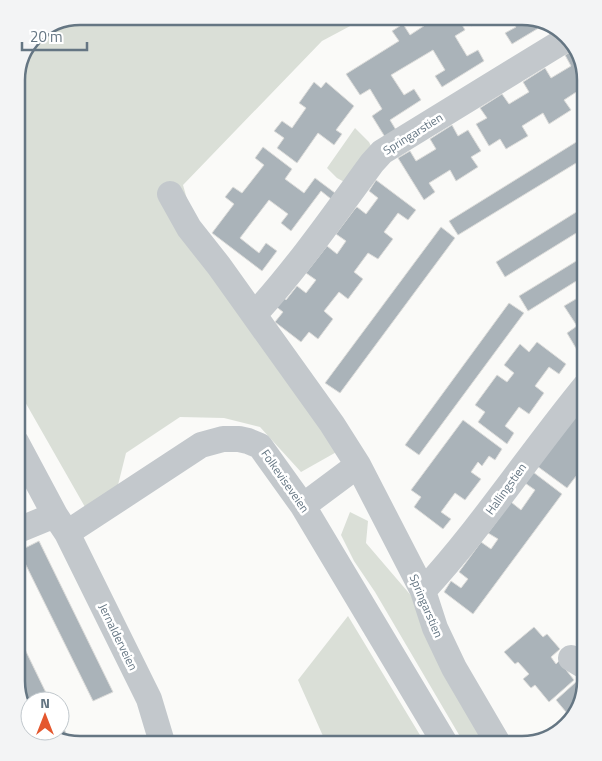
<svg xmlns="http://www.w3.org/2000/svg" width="602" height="761" font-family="'Titillium Web',sans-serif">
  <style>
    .green { fill: #dadfd7 }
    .building { fill: #aab3b9; stroke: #dcdcda }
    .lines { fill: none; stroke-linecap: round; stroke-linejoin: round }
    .minor { stroke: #c3c8cc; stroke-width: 26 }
    .labels { text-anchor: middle; stroke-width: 5; stroke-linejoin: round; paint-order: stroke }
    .street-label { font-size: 12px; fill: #657683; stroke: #fff }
    .rim { fill: none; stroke: #657683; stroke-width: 2.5 }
  </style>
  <rect width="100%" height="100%" fill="#fafaf8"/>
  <path class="green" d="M 80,16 L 287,16 L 288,18 L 291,16 L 369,16 L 322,41 L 183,185 L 205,263 L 340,450 L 301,472 L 260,427 L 224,418 L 180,417 L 126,453 L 118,485 L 85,507 L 16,386 L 16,76 L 38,32 Z
    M 355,128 L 369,142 L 375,154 L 348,184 L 337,178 L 327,168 Z
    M 350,512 L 368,521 L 366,543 L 414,599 L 491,745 L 465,745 L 375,592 L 354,561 L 341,535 Z
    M 348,616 L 426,745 L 327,745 L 298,680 Z"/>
  <path class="building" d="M 439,16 L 457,16 L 465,30 L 455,36 L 467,56 L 478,50 L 484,61 L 442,87 L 435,76 L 445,70 L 433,50 L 391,75 L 404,95 L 414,89 L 421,100 L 390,120 L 396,130 L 385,137 L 372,116 L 382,109 L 370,89 L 360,95 L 346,74 L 399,41 L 392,31 L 403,24 L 410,35 Z
    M 466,16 L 486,16 L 471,26 Z
    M 509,16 L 526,16 L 547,23 L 512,44 L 505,33 L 516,27 Z
    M 576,49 L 586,80 L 586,89 L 584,87 L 564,100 L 571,110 L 549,124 L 543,113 L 522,126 L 528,136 L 506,149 L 500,139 L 489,146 L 476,124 L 487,118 L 480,108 L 502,94 L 509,104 L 529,92 L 523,82 L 545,68 L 551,78 L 571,66 L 565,55 Z
    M 314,82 L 321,88 L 326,82 L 354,106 L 336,130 L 342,134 L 334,145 L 318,133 L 297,163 L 277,148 L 284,138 L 274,131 L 282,121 L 292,128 L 306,108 L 299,103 Z
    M 452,125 L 458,136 L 468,130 L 481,151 L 471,157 L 478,167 L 456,181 L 450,170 L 429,183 L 435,192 L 424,200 L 398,158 L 410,151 L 416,161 L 436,149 L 430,139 Z
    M 586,136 L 586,157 L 458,235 L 449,221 Z
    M 263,147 L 292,169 L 285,179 L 304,193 L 315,178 L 335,193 L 331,199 L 321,191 L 291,231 L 281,223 L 288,214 L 269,200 L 240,238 L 259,253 L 266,243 L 277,251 L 262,271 L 212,233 L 234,204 L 225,197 L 233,187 L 242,193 L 264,165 L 255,158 Z
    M 376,180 L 416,210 L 408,220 L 398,213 L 384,232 L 393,239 L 378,259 L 368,253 L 354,272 L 363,279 L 348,299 L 339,292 L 324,311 L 333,319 L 318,339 L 309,332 L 301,342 L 275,322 L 283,312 L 274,305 L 281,295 L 286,300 L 297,286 L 306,293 L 316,280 L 306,273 L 327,246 L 337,254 L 346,241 L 336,234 L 354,210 L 357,207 L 366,214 L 378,198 L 369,191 Z
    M 586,206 L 586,227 L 505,277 L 496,262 Z
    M 441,227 L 455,238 L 340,393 L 325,383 Z
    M 586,255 L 586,275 L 528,311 L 519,296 Z
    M 586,293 L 586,351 L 580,355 L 567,333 L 577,326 L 564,306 Z
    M 509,303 L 524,313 L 419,455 L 405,445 Z
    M 537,342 L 566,364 L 559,374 L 549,367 L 535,386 L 544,393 L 529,414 L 519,407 L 505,426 L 514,433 L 507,444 L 478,422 L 485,412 L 475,405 L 497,375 L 507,382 L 514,373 L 504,365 L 520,344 L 529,352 Z
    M 575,417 L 584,423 L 586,421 L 586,463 L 567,488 L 537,466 Z
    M 463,420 L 502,449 L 495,460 L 489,456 L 482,466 L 478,462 L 471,472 L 481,479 L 465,500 L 455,493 L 441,512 L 451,519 L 443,529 L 414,507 L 421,497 L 411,490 Z
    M 533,472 L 562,494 L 473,614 L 444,592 L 451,581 L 461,588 L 468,579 L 459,572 L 481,542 L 491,549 L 498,539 L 488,533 L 511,502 L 521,510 L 535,490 L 525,483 Z
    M 39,541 L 113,692 L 93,701 L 19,551 Z
    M 534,627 L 543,637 L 547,634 L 560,649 L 551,657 L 556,664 L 559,661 L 574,680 L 549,702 L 535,685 L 531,688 L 523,679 L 529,674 L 518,662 L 515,664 L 504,652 Z
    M 16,631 L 50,701 L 30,701 L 30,709 L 16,681 Z
    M 576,682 L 583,690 L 581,700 L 566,712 L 556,700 Z
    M 60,721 L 71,743 L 48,736 L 43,731 L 60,731 Z"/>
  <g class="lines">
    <path class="minor" d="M 170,194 L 189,228 L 219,266 L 254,315 C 297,268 334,215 372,163 L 382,152 L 568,38
      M 254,315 L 332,424 L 358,465 L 423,591 L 435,628 L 454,668 L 499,745
      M 16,442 L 55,515 L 67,533 L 201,445 L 223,439 L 239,439 L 248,441 L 260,446 L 303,506 L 446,745
      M 303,506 L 358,465
      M 16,531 L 55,515
      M 67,533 L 149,699 L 161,739 L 161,745
      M 423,591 C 482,527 530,453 586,385
      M 571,658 L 586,667"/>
  </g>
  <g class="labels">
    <g class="street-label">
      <text transform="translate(413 134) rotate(-32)" y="4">Springarstien</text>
      <text transform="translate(285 481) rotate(55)" y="4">Folkeviseveien</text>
      <text transform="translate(506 489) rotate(-54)" y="4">Hallingstien</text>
      <text transform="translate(426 606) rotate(67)" y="4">Springarstien</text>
      <text transform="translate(118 637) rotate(64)" y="4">Jernalderveien</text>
    </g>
  </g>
  <path d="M0 0H602V761H0ZM80 25H522A55 55 0 0 1 577 80V681A55 55 0 0 1 522 736H80A55 55 0 0 1 25 681V80A55 55 0 0 1 80 25Z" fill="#f3f4f5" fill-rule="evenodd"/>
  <path class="rim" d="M80 25H522A55 55 0 0 1 577 80V681A55 55 0 0 1 522 736H80A55 55 0 0 1 25 681V80A55 55 0 0 1 80 25Z"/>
  <g transform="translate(45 716)"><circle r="24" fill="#ffffff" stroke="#c1c8cd"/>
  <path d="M0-4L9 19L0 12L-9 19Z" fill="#e4572e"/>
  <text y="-8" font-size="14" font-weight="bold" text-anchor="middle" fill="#657683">N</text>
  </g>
  <path d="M22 42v8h65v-8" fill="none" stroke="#657683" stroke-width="2.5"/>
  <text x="30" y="42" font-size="15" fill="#657683" stroke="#ffffff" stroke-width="4" paint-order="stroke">20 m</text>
</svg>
